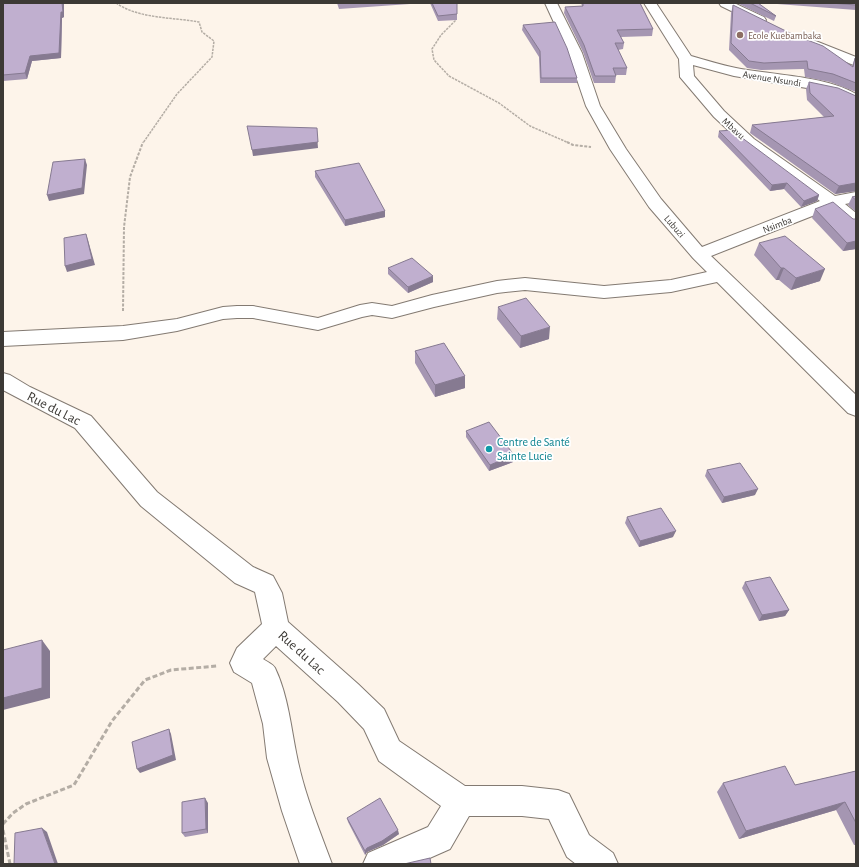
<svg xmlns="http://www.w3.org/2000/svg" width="859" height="867" font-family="'Alegreya Sans',sans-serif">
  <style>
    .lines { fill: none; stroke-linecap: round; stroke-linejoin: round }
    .minor-casing { stroke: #837a72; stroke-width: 2 }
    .path-far2 { stroke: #b4ada5; stroke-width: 1.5; stroke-dasharray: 2.5 1; stroke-linecap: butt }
    .path-far1 { stroke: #b4ada5; stroke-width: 2; stroke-dasharray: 3 1.5; stroke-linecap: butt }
    .path { stroke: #b4ada5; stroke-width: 3; stroke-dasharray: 5 2.5; stroke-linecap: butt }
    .minor { fill: #fff; fill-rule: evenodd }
    .wall { fill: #a596b2 }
    .shaded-wall { fill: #867a91 }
    .building { fill: #c0afcf; stroke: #867a91 }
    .education-dot { fill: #8d6e63; stroke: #fff; stroke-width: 1.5 }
    .culture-dot { fill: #0f9aa8; stroke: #fff; stroke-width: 1.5 }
    .labels { text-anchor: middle; stroke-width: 3.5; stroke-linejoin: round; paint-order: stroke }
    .far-education-label { font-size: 10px; fill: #785e54; stroke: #fff; text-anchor: start }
    .far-street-label { font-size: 10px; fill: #3c3935; stroke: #fff }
    .culture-label { font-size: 12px; fill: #0d838f; stroke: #fff; text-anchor: start }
    .near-street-label { font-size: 14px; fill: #3c3935; stroke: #fff }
  </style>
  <rect width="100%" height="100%" fill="#fdf4ea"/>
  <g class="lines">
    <g class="minor-casing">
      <path id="minor" d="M 545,3 L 557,3 L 582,53 L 600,106 L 626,149 L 661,199 L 702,247 L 820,201 L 744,145 L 714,117 L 680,77 L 679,59 L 644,3 L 656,3 L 691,56 C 706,60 721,65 736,68 C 771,75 826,76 856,94 L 856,104 L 836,94 L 825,91 L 734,76 L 693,65 L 694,76 L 724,111 L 754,139 L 835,196 L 856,192 L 856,202 L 845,204 L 856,213 L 856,227 L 850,226 L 830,209 L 711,256 L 856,395 L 856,416 L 848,413 L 717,282 L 671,292 L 604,298 L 525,290 L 497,293 L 434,307 L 392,318 L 372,315 L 362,317 L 318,330 L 253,318 L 237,318 L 223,319 L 177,331 L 123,340 L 3,346 L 3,332 L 123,326 L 177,319 L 223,307 L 237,306 L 253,306 L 318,318 L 360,305 L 372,303 L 392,306 L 432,295 L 497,281 L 525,278 L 604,286 L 671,280 L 707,272 L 693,258 L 649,207 L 610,149 L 586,106 L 568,53 Z
        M 719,3 L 734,3 L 764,17 L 766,20 L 764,23 L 756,23 L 721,6 Z
        M 803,36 L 856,57 L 856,66 L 799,43 L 797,40 L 799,37 Z
        M 3,373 L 10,375 L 30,387 L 91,416 L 157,492 L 253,567 L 273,576 L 282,593 L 288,622 L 358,684 L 384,709 L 399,741 L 465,786 L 522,786 L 558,790 L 569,794 L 589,835 L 613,853 L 618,864 L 576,864 L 567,857 L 549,819 L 522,816 L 469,816 L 450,849 L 416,864 L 363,864 L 368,853 L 428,827 L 441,806 L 379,761 L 364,729 L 338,702 L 276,646 L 263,659 C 267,662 273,664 275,668 C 288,695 291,728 297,757 C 304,793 319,829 332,864 L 300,864 L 282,811 L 267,758 L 263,724 L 252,683 L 234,672 L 230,663 L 237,648 L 262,624 L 255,592 L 235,583 L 141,506 L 75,428 L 3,390 Z"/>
    </g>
    <path class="path-far2" d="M 116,3 C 139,19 172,17 199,22 L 202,32 L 214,41 L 212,57 L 177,94 L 143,143
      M 454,17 L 455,21 L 441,35 L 432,49 L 434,60 L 449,76 L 499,103 L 530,126 L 569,143"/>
    <path class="path-far1" d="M 567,142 L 573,145 L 591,147
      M 123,311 L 124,227 L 130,177 L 143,142"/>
    <path class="path" d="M 3,824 L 13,813 L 26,804 L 74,785 L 112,721 L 145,680 L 171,670 L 217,666
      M 3,830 L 10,864"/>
    <use href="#minor" class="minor"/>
  </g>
  <path class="wall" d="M 3,3 L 64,17 L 62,18 L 61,58 L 32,61 L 27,79 L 3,81 Z
    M 337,3 L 424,3 L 339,9 Z
    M 430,3 L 457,3 L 457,20 L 438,21 Z
    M 581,3 L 640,3 L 653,29 L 652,36 L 621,37 L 624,43 L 623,49 L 618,50 L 627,68 L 626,75 L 616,75 L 616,76 L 615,83 L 594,83 L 583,52 L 564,13 L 565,7 L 582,6 Z
    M 737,3 L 758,3 L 776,16 L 774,21 Z
    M 764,3 L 856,3 L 856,10 Z
    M 733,5 L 852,66 L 855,58 L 856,59 L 856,92 L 830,82 L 805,77 L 804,69 L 761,70 L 747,68 L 729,50 L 731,13 Z
    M 523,25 L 577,78 L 577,83 L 540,83 L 539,57 L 522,30 Z
    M 809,82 L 856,96 L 856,191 L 835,194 L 750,133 L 752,125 L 824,117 L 807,100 L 806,89 Z
    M 719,131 L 819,195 L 817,201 L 801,207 L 784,189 L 770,191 L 718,137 Z
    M 315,171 L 385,211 L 385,217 L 345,226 L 315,177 Z
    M 852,197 L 856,200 L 856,212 L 848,205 Z
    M 815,209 L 853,219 L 856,249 L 843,251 L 812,218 Z
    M 759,243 L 820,281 L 791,290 L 779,280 L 776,280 L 754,255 Z
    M 388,268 L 433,282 L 408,293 L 388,274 Z
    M 498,307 L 549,339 L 520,348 L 497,319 Z
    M 415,351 L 465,376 L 465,388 L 435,397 L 415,363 Z
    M 466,431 L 513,462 L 489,471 L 466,437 Z
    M 707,470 L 755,495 L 722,503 L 705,476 Z
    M 627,517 L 673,537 L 639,547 L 625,523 Z
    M 745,582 L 789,610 L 785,616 L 759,621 L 742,588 Z
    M 856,771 L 856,845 L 854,845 L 836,810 L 739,839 L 717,792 L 723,783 L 795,785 Z
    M 208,803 L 208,833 L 185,837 L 182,833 Z
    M 347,818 L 399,834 L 383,845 L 367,852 L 365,855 L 348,822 Z"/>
  <path class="shaded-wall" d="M 62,3 L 64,3 L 64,17 L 62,18 L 61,58 L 32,61 L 27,79 L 25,73 L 30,56 L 61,12 Z
    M 317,134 L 318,148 L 253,156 L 252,150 Z
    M 85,159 L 87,165 L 84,194 L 49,201 L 47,195 Z
    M 787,183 L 784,189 L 770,191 L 772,185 Z
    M 856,183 L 856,191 L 835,194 L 839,186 Z
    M 819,195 L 817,201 L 801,207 L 804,201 Z
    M 385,211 L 385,217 L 345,226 L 345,220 Z
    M 86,234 L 88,240 L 95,265 L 67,272 L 65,266 Z
    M 856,241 L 856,249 L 843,251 L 847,243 Z
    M 781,268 L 784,268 L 779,280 L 776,280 Z
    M 825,269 L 820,281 L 791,290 L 796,278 Z
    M 433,276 L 433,282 L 408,293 L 408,287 Z
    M 550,327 L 549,339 L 520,348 L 521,336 Z
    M 465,376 L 465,388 L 435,397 L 435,385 Z
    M 514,455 L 513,462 L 489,471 L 490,465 Z
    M 758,489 L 755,495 L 722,503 L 724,497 Z
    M 676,531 L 673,537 L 639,547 L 640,541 Z
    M 789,610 L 785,616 L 759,621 L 762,615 Z
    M 42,640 L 50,651 L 50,698 L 3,710 L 3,698 Z
    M 169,729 L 171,734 L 176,760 L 140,773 L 137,769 Z
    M 205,798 L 208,803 L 208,833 L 206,829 Z
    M 845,802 L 836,810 L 739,839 L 746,831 Z
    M 42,828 L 47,832 L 58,864 L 55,864 Z
    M 398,830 L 399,834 L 383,845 L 367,852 L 365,855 L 365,851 L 367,848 Z"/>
  <path class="building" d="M 3,3 L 62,3 L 63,12 L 61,12 L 59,53 L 30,56 L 25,73 L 3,75 Z
    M 432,3 L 457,3 L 457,14 L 438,16 Z
    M 583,3 L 640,3 L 653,29 L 617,30 L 624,43 L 615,43 L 627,68 L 613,68 L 616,76 L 595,76 L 584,45 L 565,7 L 583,6 Z
    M 750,3 L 758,3 L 776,16 Z
    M 830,3 L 856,3 L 856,5 Z
    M 733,5 L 794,35 L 823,46 L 853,67 L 855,58 L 856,59 L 856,83 L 833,74 L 808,69 L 807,61 L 764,63 L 749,61 L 731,43 Z
    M 555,22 L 567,48 L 577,78 L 541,78 L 540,51 L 523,25 Z
    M 809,82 L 838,88 L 856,96 L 856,183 L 839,186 L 752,125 L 834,116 L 810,93 Z
    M 247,126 L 317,128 L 318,142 L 252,150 Z
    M 733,130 L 745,140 L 819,195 L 804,201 L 787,183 L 772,185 L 719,131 Z
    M 85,159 L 82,188 L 47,195 L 53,162 Z
    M 359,163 L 385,211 L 345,220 L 315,171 Z
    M 856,196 L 856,200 L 852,197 Z
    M 833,202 L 853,219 L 856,219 L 856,241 L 847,243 L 815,209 Z
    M 86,234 L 92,259 L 65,266 L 64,238 Z
    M 785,236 L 825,269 L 796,278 L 784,268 L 781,268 L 759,243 Z
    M 412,258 L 433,276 L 408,287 L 388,268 Z
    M 526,298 L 550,327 L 521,336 L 498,307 Z
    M 444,343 L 465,376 L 435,385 L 415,351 Z
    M 489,422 L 514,455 L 490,465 L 466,431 Z
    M 740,463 L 758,489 L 724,497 L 707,470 Z
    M 661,508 L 676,531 L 640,541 L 627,517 Z
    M 770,577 L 789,610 L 762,615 L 745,582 Z
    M 42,640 L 42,688 L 3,698 L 3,650 Z
    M 169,729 L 173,755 L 137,769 L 132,742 Z
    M 785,766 L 795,785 L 856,771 L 856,823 L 845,802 L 746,831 L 723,783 Z
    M 205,798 L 206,829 L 182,833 L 182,802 Z
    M 380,798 L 398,830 L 382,841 L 367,848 L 365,851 L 347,818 Z
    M 42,828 L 55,864 L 14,864 L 15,833 Z
    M 430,858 L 431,864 L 404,864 Z"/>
  <circle class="education-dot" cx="740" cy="35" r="4"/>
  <circle class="culture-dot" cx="489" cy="449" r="4"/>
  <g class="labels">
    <g class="far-education-label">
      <text x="748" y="39">Ecole Kuebambaka</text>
    </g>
    <g class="far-street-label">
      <text transform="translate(772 78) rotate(9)" y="4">Avenue Nsundi</text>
      <text transform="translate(734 128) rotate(42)" y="4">Mbavu</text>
      <text transform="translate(777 224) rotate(-21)" y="4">Nsimba</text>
      <text transform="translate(675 226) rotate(49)" y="4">Lubuzi</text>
    </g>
    <g class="culture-label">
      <text x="497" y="446">Centre de Santé<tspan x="497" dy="14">Sainte Lucie</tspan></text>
    </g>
    <g class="near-street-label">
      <text transform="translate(54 408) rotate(27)" y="5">Rue du Lac</text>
      <text transform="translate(302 652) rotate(42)" y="5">Rue du Lac</text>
    </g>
  </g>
  <rect width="859" height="867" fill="none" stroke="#3c3935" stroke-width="8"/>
</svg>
